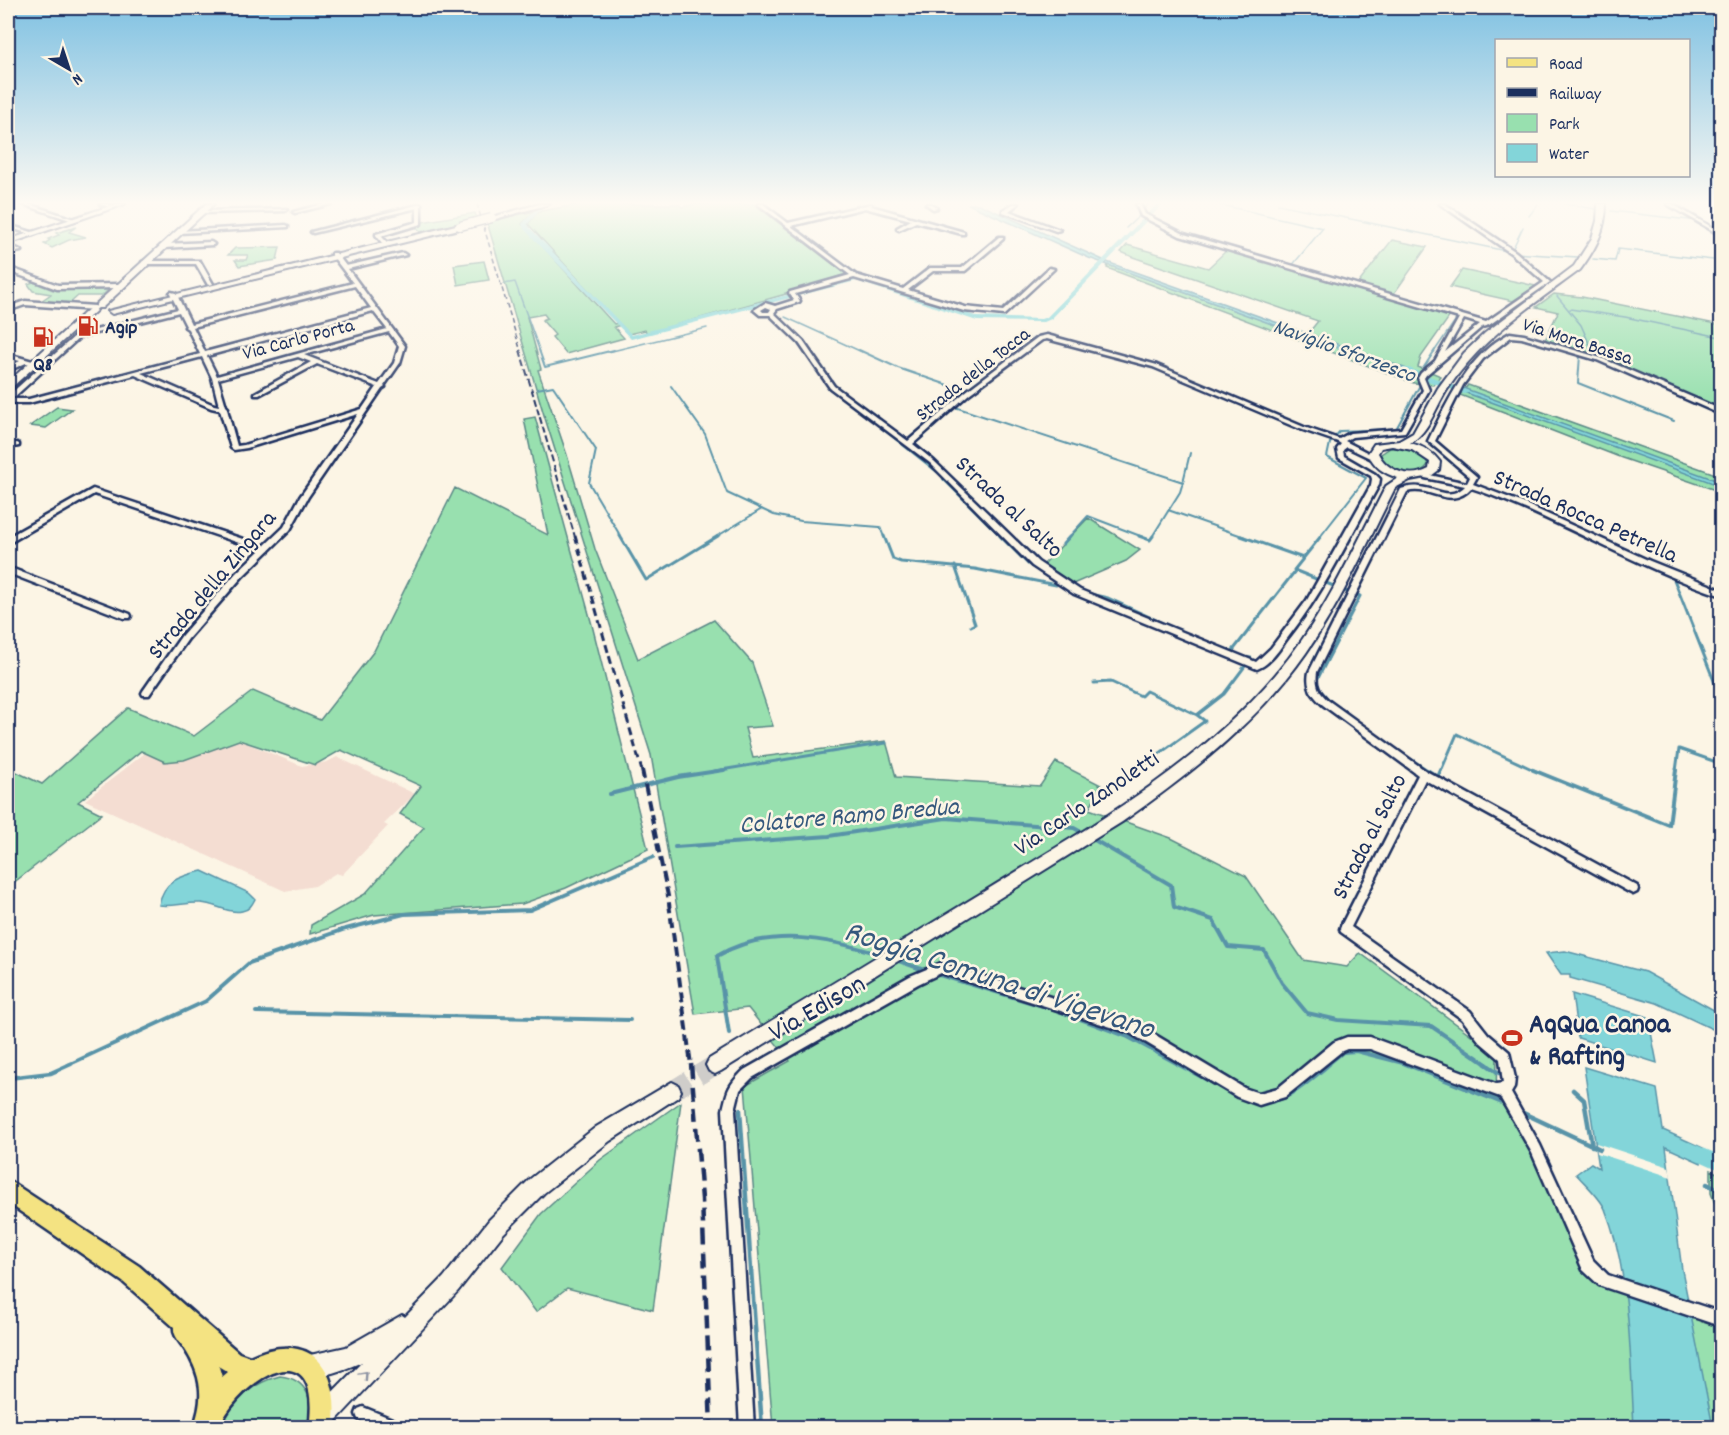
<svg xmlns="http://www.w3.org/2000/svg" width="1729" height="1435" font-family="Dekko,sans-serif">
  <style>
    .built { fill: #f4ddd2 }
    .green { fill: #98e0af; stroke: #5a8886; stroke-width: 1.5 }
    .water { fill: #83d5d9; stroke: #5993a8; stroke-width: 1.5 }
    .pier { fill: #fcf5e5 }
    .lines { fill: none; stroke-linecap: round; stroke-linejoin: round }
    .stream-far4 { stroke: #5993a8; stroke-width: 1.5 }
    .stream-far3 { stroke: #5993a8; stroke-width: 2 }
    .stream-far2 { stroke: #5993a8; stroke-width: 3 }
    .stream-far1 { stroke: #5993a8; stroke-width: 4 }
    .stream { stroke: #5993a8; stroke-width: 4.5 }
    .canal { fill: #83d5d9; fill-rule: evenodd }
    .secondary-tunnel { stroke: #cfcdca; stroke-width: 20; stroke-dasharray: 20 10; stroke-linecap: butt }
    .minor-casing { stroke: #1b2f5e; stroke-width: 5 }
    .tertiary-casing { stroke: #1b2f5e; stroke-width: 4 }
    .secondary-casing { stroke: #1b2f5e; stroke-width: 4 }
    .primary-casing { stroke: #1b2f5e; stroke-width: 5 }
    .minor { fill: #fcf5e5; fill-rule: evenodd }
    .tertiary { fill: #fcf5e5; fill-rule: evenodd }
    .secondary { fill: #fcf5e5; fill-rule: evenodd }
    .primary { fill: #f4e382; fill-rule: evenodd }
    .rail-far4 { stroke: #1b2f5e; stroke-width: 1.5; stroke-dasharray: 5 3; stroke-linecap: butt }
    .rail-far3 { stroke: #1b2f5e; stroke-width: 2; stroke-dasharray: 7 3; stroke-linecap: butt }
    .rail-far2 { stroke: #1b2f5e; stroke-width: 3; stroke-dasharray: 8 4.5; stroke-linecap: butt }
    .rail-far1 { stroke: #1b2f5e; stroke-width: 4; stroke-dasharray: 10 5; stroke-linecap: butt }
    .rail { stroke: #1b2f5e; stroke-width: 4.5; stroke-dasharray: 14 7; stroke-linecap: butt }
    .secondary-bridge-casing { stroke: #1b2f5e; stroke-width: 11; stroke-linecap: butt }
    .secondary-bridge { stroke: #fcf5e5; stroke-width: 8 }
    .oneway { stroke: #8c92a2 }
    .labels { text-anchor: middle; stroke-width: 5; stroke-linejoin: round; paint-order: stroke }
    .far-poi-label { font-size: 20px; font-weight: bold; fill: #1b2f5e; stroke: #fcf5e5; text-anchor: start }
    .far-street-label { font-size: 20px; fill: #1b2f5e; stroke: #fcf5e5 }
    .far-water-label { font-size: 22px; font-style: italic; fill: #35587d; stroke: #fcf5e5 }
    .street-label { font-size: 24px; fill: #1b2f5e; stroke: #fcf5e5 }
    .water-label { font-size: 26px; font-style: italic; fill: #35587d; stroke: #fcf5e5 }
    .near-street-label { font-size: 28px; fill: #1b2f5e; stroke: #fcf5e5 }
    .near-poi-label { font-size: 28px; font-weight: bold; fill: #1b2f5e; stroke: #fcf5e5; text-anchor: start }
    .near-water-label { font-size: 32px; font-style: italic; fill: #35587d; stroke: #fcf5e5 }
  </style>
  <rect width="100%" height="100%" fill="#fcf5e5"/>
  <filter id="ink" filterUnits="userSpaceOnUse"><feTurbulence type="fractalNoise" baseFrequency=".0167" numOctaves="2"/><feDisplacementMap in="SourceGraphic" scale="12" xChannelSelector="R" yChannelSelector="G"/><feConvolveMatrix kernelMatrix="1 2 1 2 8 2 1 2 1" color-interpolation-filters="sRGB"/></filter>
  <g filter="url(#ink)">
    <path class="built" d="M 239,740 L 302,766 L 327,762 L 337,757 L 415,794 L 384,824 L 388,826 L 342,875 L 336,873 L 315,886 L 285,891 L 85,800 L 145,753 L 165,762 L 184,760 Z"/>
    <path class="green" d="M 581,204 L 678,204 L 682,207 L 695,204 L 754,204 L 846,274 L 785,293 L 786,294 L 647,333 L 645,330 L 629,334 L 621,325 L 614,327 L 624,338 L 566,354 L 552,337 L 555,335 L 542,320 L 547,318 L 544,314 L 527,317 L 541,369 L 538,370 L 567,455 L 595,549 L 638,659 L 714,620 L 752,663 L 773,726 L 745,728 L 753,758 L 886,741 L 896,777 L 1040,786 L 1056,762 L 1101,785 L 1089,809 L 1171,838 L 1246,876 L 1303,960 L 1347,967 L 1360,953 L 1497,1054 L 1496,1096 L 1518,1127 L 1592,1280 L 1721,1325 L 1721,1427 L 773,1427 L 745,1086 L 790,1061 L 748,1008 L 695,1014 L 651,755 L 544,415 L 487,222 L 535,211 L 522,224 L 614,324 L 618,323 L 528,224 L 536,214 L 541,211 Z
      M 475,213 L 477,219 L 420,232 L 415,226 L 422,222 Z
      M 76,227 L 69,232 L 86,237 L 69,240 L 52,248 L 44,244 L 50,240 L 48,239 L 59,235 L 56,233 Z
      M 1392,240 L 1427,247 L 1393,295 L 1357,285 Z
      M 1127,245 L 1208,268 L 1227,250 L 1450,316 L 1421,357 L 1418,367 L 1441,376 L 1433,385 L 1414,383 L 1107,268 L 1108,265 L 1306,336 L 1318,321 L 1133,257 L 1121,252 Z
      M 280,247 L 277,260 L 239,266 L 235,260 L 246,260 L 248,255 L 228,255 L 235,248 Z
      M 484,261 L 489,280 L 458,285 L 454,265 Z
      M 1462,270 L 1536,286 L 1513,301 L 1450,287 Z
      M 33,282 L 53,290 L 111,287 L 102,296 L 78,296 L 69,304 L 38,303 L 51,294 L 33,291 L 28,284 Z
      M 1554,294 L 1582,297 L 1721,325 C 1722,346 1714,364 1716,385 L 1721,386 L 1721,409 L 1604,358 L 1545,340 L 1558,312 L 1536,307 Z
      M 1468,385 L 1721,476 L 1721,492 L 1622,458 L 1460,395 Z
      M 57,407 L 72,409 L 46,428 L 30,426 Z
      M 535,417 L 592,625 L 648,849 L 566,888 L 522,904 L 374,915 L 310,934 L 311,925 L 365,894 L 424,827 L 400,814 L 421,786 L 341,750 L 315,765 L 239,740 L 184,760 L 165,762 L 141,751 L 78,802 L 102,814 L 8,887 L 8,768 L 42,784 L 128,708 L 194,736 L 253,691 L 320,720 L 374,651 L 455,488 L 548,535 L 524,419 Z
      M 1390,448 C 1404,447 1424,450 1428,465 C 1417,480 1392,471 1382,459 L 1381,454 Z
      M 1088,518 L 1140,550 L 1126,561 L 1073,584 L 1042,566 Z
      M 681,1102 L 653,1310 L 567,1288 L 536,1312 L 502,1267 L 541,1214 L 600,1160 Z
      M 1711,1170 L 1721,1175 L 1721,1219 L 1711,1193 Z
      M 280,1376 C 308,1379 315,1402 308,1427 L 222,1428 C 232,1401 252,1383 280,1376 Z"/>
    <path class="water" d="M 968,204 L 979,204 L 1103,260 L 1100,262 L 1089,258 Z
      M 1107,262 L 1407,369 L 1419,373 L 1416,376 L 1105,264 Z
      M 1463,388 L 1721,482 L 1721,486 L 1461,391 Z
      M 202,871 L 249,893 L 255,899 C 252,905 249,910 242,911 C 229,914 215,904 201,903 C 187,902 173,907 159,905 C 163,881 180,876 202,871 Z
      M 1565,951 L 1645,972 L 1721,1014 L 1721,1033 L 1657,1003 L 1570,978 L 1570,975 L 1561,975 L 1546,953 Z
      M 1572,994 L 1648,1017 L 1657,1063 L 1578,1038 Z
      M 1584,1067 L 1657,1089 L 1663,1130 L 1703,1148 L 1701,1163 L 1666,1147 L 1682,1270 L 1713,1427 L 1634,1427 C 1630,1358 1631,1274 1605,1209 C 1600,1197 1585,1184 1576,1174 L 1591,1163 L 1599,1168 Z"/>
    <path class="pier" d="M 1596,1143 L 1669,1167 L 1671,1177 L 1597,1153 Z"/>
    <g class="lines">
      <path class="stream-far4" d="M 1148,204 L 1144,209 L 1148,215
        M 1217,204 L 1323,228 L 1291,267
        M 1278,204 L 1511,252
        M 1439,204 L 1504,248
        M 1565,204 L 1596,209
        M 1611,211 L 1698,221
        M 1529,216 L 1538,204
        M 1126,228 L 1139,216 L 1135,204
        M 1708,228 L 1722,237
        M 1512,250 L 1523,227
        M 1515,253 L 1578,257
        M 1593,259 L 1615,261 L 1618,249 L 1722,261
        M 504,284 L 515,282 L 540,352
        M 1377,294 L 1457,318 L 1434,352
        M 1557,296 L 1581,325 L 1593,352
        M 1570,309 L 1625,317 L 1720,337 L 1722,330
        M 785,317 L 862,352
        M 798,344 L 804,352
        M 608,352 L 707,328"/>
      <path class="stream-far3" d="M 539,350 L 545,367 L 614,350
        M 803,350 L 828,384
        M 859,350 L 898,368 L 971,393 L 955,407 L 1183,482 L 1180,492 L 1152,537
        M 1572,353 L 1595,360 L 1593,350
        M 1580,355 L 1578,383 L 1674,421
        M 671,386 L 705,434 L 727,493 L 774,515 L 801,521 L 880,527 L 884,537
        M 537,389 L 553,386 L 596,450 L 589,483 L 621,537
        M 842,397 L 937,472
        M 943,479 L 1001,537
        M 1183,482 L 1190,453
        M 1168,510 L 1245,537
        M 1538,515 L 1561,525
        M 716,537 L 762,509
        M 1069,537 L 1088,516 L 1143,537
        M 1320,537 L 1366,478 L 1327,457 L 1330,443 L 1340,431 L 1396,429 L 1420,385 L 1417,378 L 1435,350"/>
      <path class="stream-far2" d="M 620,536 L 646,580 L 718,536
        M 884,536 L 893,559 L 901,562 L 975,569 L 1056,585
        M 1000,536 L 1028,564 L 1070,590
        M 1139,536 L 1150,540 L 1153,536
        M 1241,536 L 1303,558
        M 1321,536 L 1294,570 L 1336,587
        M 1063,544 L 1070,536
        M 955,566 L 975,624 L 971,626
        M 1673,577 L 1722,701
        M 1085,593 L 1108,598 L 1176,629
        M 1231,653 L 1295,571
        M 1094,683 L 1111,682 L 1141,696 L 1146,691 L 1197,715
        M 1335,706 L 1318,688 L 1317,680 L 1360,596 L 1342,590
        M 1397,750 L 1429,771
        M 715,771 L 886,743
        M 1135,771 L 1205,721 L 1197,715 L 1224,694 L 1251,658 L 1243,657
        M 1441,771 L 1457,734 L 1536,771
        M 1676,771 L 1679,749 L 1722,764"/>
      <path class="stream-far1" d="M 1427,770 L 1438,777 L 1441,770
        M 1533,770 L 1669,825 L 1676,770
        M 1125,777 L 1138,770
        M 610,794 L 678,777 L 724,770
        M 1091,838 L 1171,885 L 1174,907 L 1213,920 L 1228,947 L 1264,950 L 1282,983 L 1307,1013 L 1338,1020 L 1431,1026 L 1488,1065
        M 675,847 L 829,836 L 946,818 L 1074,828 L 1083,833
        M 896,960 L 927,971
        M 936,974 L 1053,1009 L 1128,1037 L 1180,1065
        M 256,1012 L 630,1020
        M 729,1033 L 717,956 C 768,926 828,938 882,955
        M 68,1065 L 206,1001 L 249,963 L 342,930 L 404,914 L 530,910 L 653,857
        M 1327,1065 L 1343,1052 L 1356,1051 L 1411,1065"/>
      <path class="stream" d="M 1178,1064 L 1219,1086
        M 1406,1064 L 1505,1104
        M 1486,1064 L 1499,1073
        M 8,1078 L 51,1073 L 71,1064
        M 1573,1090 L 1584,1100 L 1592,1146
        M 1246,1100 C 1281,1110 1304,1085 1329,1064
        M 740,1110 L 762,1428
        M 1519,1111 L 1600,1149
        M 1707,1184 L 1722,1192"/>
      <path class="canal" d="M 540,204 L 546,204 L 528,224 L 530,228 L 632,335 L 856,277 L 978,317 L 1041,319 L 1047,317 L 1157,204 L 1163,204 L 1051,319 L 1044,322 L 977,321 L 856,281 L 631,339 L 524,229 L 522,224 Z
        M 1403,368 L 1409,368 L 1471,392 L 1464,394 L 1403,372 Z
        M 1689,1142 L 1722,1156 L 1722,1171 L 1684,1154 L 1682,1149 L 1684,1144 Z"/>
      <path class="secondary-tunnel" d="M 672,1091 L 715,1065"/>
      <g class="minor-casing">
        <path id="minor" d="M 22,204 L 28,204 L 77,220 L 73,221 Z
          M 100,204 L 107,204 L 115,207 L 113,208 Z
          M 324,204 L 331,204 L 295,213 L 293,212 Z
          M 417,204 L 421,204 L 421,224 L 381,236 L 387,242 L 386,243 L 382,243 L 376,235 L 376,234 L 417,222 L 417,208 L 313,233 L 311,232 L 417,205 Z
          M 758,204 L 763,204 L 788,223 L 871,204 L 872,205 L 871,206 L 964,232 L 964,234 L 962,234 L 916,222 L 899,230 L 897,229 L 897,228 L 911,220 L 865,208 L 791,226 L 856,275 L 903,289 L 930,268 L 962,268 L 999,237 L 1003,237 L 1003,239 L 965,271 L 933,271 L 908,290 L 965,307 L 1003,311 L 1049,268 L 1054,269 L 1004,315 L 964,311 L 854,278 L 795,294 L 800,301 L 799,302 L 777,309 L 774,313 L 803,341 L 834,386 L 908,441 L 965,392 L 1038,337 L 1047,335 L 1157,365 L 1304,427 L 1339,439 L 1350,433 L 1401,429 L 1423,390 L 1418,378 L 1421,373 L 1435,361 L 1459,318 L 1180,236 L 1141,216 L 1136,204 L 1140,204 L 1145,214 L 1184,234 L 1486,322 L 1544,282 L 1512,254 L 1440,204 L 1445,204 L 1516,252 L 1550,282 L 1489,325 L 1482,327 L 1426,375 L 1424,378 L 1429,390 L 1405,432 L 1352,437 L 1345,441 L 1376,457 L 1377,458 L 1374,460 L 1347,447 L 1343,450 L 1344,456 L 1375,474 L 1380,479 L 1379,485 C 1349,538 1324,592 1286,640 C 1278,651 1270,664 1257,669 L 1074,594 L 1032,566 L 930,463 L 830,388 L 799,343 L 770,315 L 760,315 L 754,310 L 765,303 L 775,306 L 794,300 L 789,293 L 790,292 L 850,275 ZM 766,307 L 771,309 L 769,312 L 763,312 L 761,310 ZM 1464,319 L 1480,324 L 1445,352 ZM 1047,339 L 1153,367 L 1300,429 L 1338,442 L 1341,444 L 1337,449 L 1339,458 L 1371,476 L 1372,479 L 1371,485 L 1307,600 L 1271,648 L 1256,662 L 1080,590 L 1038,562 L 934,461 L 913,444 L 969,394 L 1042,340 Z
          M 926,204 L 931,204 L 937,208 L 933,209 Z
          M 1013,204 L 1018,204 L 1009,211 L 1060,230 L 1056,231 L 1003,212 L 1003,210 Z
          M 1667,204 L 1672,204 L 1722,233 L 1722,236 Z
          M 287,209 L 287,210 L 285,211 L 202,213 L 200,212 L 202,211 Z
          M 8,225 L 35,233 L 35,234 L 33,235 L 8,227 Z
          M 286,225 L 288,226 L 288,227 L 179,233 L 177,232 L 179,231 Z
          M 211,242 L 214,244 L 213,245 L 164,248 L 161,246 L 164,244 Z
          M 8,244 L 20,250 L 21,251 L 16,252 L 8,248 Z
          M 332,253 L 336,253 L 346,266 L 403,253 L 406,255 L 348,269 L 405,346 L 400,363 L 384,386 L 385,387 L 382,389 L 308,497 L 290,530 L 242,577 L 188,639 L 149,695 L 143,695 L 142,693 L 143,691 L 182,635 L 236,573 L 260,550 L 94,494 L 11,542 L 8,542 L 8,537 L 93,489 L 264,546 L 284,527 L 300,497 L 358,414 L 247,448 L 234,450 L 231,448 L 220,410 L 211,408 L 135,375 L 29,403 L 8,403 L 8,396 L 76,335 L 178,309 L 170,293 L 171,292 L 176,293 L 191,324 L 353,283 L 331,254 ZM 355,286 L 371,308 L 205,352 L 193,327 ZM 373,311 L 387,329 L 217,376 L 207,356 ZM 179,312 L 186,326 L 185,327 L 188,329 L 200,354 L 29,399 L 12,399 L 80,337 ZM 389,332 L 399,346 L 394,363 L 379,384 L 304,355 ZM 202,357 L 212,378 L 219,406 L 214,405 L 141,373 ZM 298,357 L 311,362 L 255,393 L 255,395 L 259,395 L 317,364 L 377,387 L 362,409 L 244,445 L 237,446 L 227,409 L 228,408 L 226,406 L 218,379 Z
          M 144,261 L 200,261 L 213,284 L 208,285 L 196,264 L 142,264 L 142,262 Z
          M 8,267 L 58,285 L 119,284 L 122,286 L 119,288 L 57,289 L 8,271 Z
          M 25,301 L 95,306 L 98,308 L 95,310 L 25,305 L 8,311 L 8,307 Z
          M 1510,333 L 1524,335 L 1601,358 L 1722,410 L 1722,415 L 1597,360 L 1522,338 L 1511,337 L 1483,359 L 1463,385 L 1435,441 L 1476,476 L 1477,477 L 1473,484 L 1523,503 L 1650,561 L 1722,590 L 1722,596 C 1638,568 1563,521 1480,491 L 1471,488 C 1450,511 1430,485 1407,492 L 1317,672 C 1315,686 1319,692 1329,701 L 1426,771 L 1637,886 L 1638,889 L 1637,892 L 1633,894 L 1629,892 L 1425,780 L 1351,927 L 1470,1011 L 1488,1034 L 1509,1052 L 1515,1078 L 1514,1088 L 1511,1093 L 1540,1145 L 1593,1260 L 1608,1275 L 1714,1310 L 1722,1310 L 1722,1324 L 1714,1324 L 1604,1287 L 1599,1285 L 1583,1270 L 1532,1153 L 1500,1097 L 1370,1049 L 1347,1049 L 1342,1051 L 1285,1097 L 1259,1105 L 1237,1097 L 1130,1033 L 941,973 L 918,984 L 752,1078 L 740,1090 L 735,1110 L 754,1428 L 740,1428 L 723,1110 C 728,1089 728,1086 744,1070 L 910,976 L 941,963 L 1137,1024 L 1244,1088 L 1259,1093 L 1278,1088 L 1334,1042 L 1347,1037 L 1370,1037 L 1496,1084 L 1503,1083 L 1500,1059 L 1480,1042 L 1462,1019 L 1341,932 L 1340,929 L 1341,926 L 1418,775 L 1323,705 C 1312,695 1306,687 1309,672 L 1401,489 C 1408,487 1413,486 1420,487 C 1438,489 1450,501 1465,486 L 1425,478 L 1422,476 L 1425,474 L 1467,483 L 1470,477 L 1428,441 C 1448,401 1468,355 1510,333 Z
          M 8,354 L 36,362 L 37,363 L 34,365 L 26,363 L 8,371 L 8,367 L 20,361 L 8,358 Z
          M 17,443 L 19,444 L 19,446 L 8,448 L 8,444 Z
          M 8,567 L 130,614 L 131,616 L 130,618 L 124,618 L 8,573 Z
          M 363,1407 L 402,1423 L 404,1428 L 378,1428 L 358,1419 L 356,1414 L 358,1409 Z"/>
      </g>
      <g class="tertiary-casing">
        <path id="tertiary" d="M 116,204 L 125,204 L 8,244 L 8,240 Z"/>
      </g>
      <g class="secondary-casing">
        <path id="secondary" d="M 206,204 L 214,204 L 102,308 L 96,308 L 96,304 Z
          M 539,204 L 550,204 L 492,220 L 488,218 Z
          M 1598,204 L 1606,204 C 1606,230 1595,250 1580,270 C 1533,305 1482,337 1449,387 C 1436,405 1430,432 1410,443 C 1423,446 1432,451 1440,462 L 1439,470 L 1431,476 L 1410,480 L 1395,488 C 1367,543 1342,602 1306,653 C 1258,722 1190,774 1122,822 L 721,1071 L 715,1074 L 709,1071 L 706,1065 L 709,1059 C 803,1001 898,944 993,886 C 1093,825 1199,765 1276,674 C 1323,619 1353,550 1386,486 L 1398,478 C 1383,473 1374,467 1368,453 L 1374,444 L 1399,441 L 1413,433 L 1438,388 L 1464,353 L 1485,333 L 1574,266 L 1592,238 L 1597,221 ZM 1392,446 L 1412,450 L 1430,462 L 1429,469 C 1411,479 1387,472 1378,453 L 1381,448 Z
          M 460,224 L 464,226 L 463,228 L 112,314 L 108,311 Z
          M 90,308 L 97,310 L 11,388 L 8,389 L 8,382 Z
          M 672,1082 L 678,1085 L 681,1091 L 678,1097 L 610,1141 L 544,1193 L 503,1234 L 458,1291 L 332,1425 L 325,1428 L 316,1425 L 313,1417 L 316,1409 L 362,1362 C 344,1369 320,1381 301,1373 L 298,1365 L 301,1357 L 346,1347 L 402,1315 L 405,1317 L 444,1277 L 489,1220 L 530,1179 L 596,1127 Z"/>
      </g>
      <g class="primary-casing">
        <path id="primary" d="M 8,1180 L 139,1266 L 239,1353 L 250,1357 C 310,1329 342,1368 333,1428 L 309,1428 C 323,1331 245,1373 218,1428 L 193,1428 C 205,1398 202,1375 184,1348 C 179,1341 173,1335 174,1327 L 123,1282 L 8,1203 ZM 218,1366 L 228,1372 L 222,1377 L 219,1367 Z"/>
      </g>
      <use href="#minor" class="minor"/>
      <use href="#tertiary" class="tertiary"/>
      <use href="#secondary" class="secondary"/>
      <use href="#primary" class="primary"/>
      <path class="rail-far4" d="M 477,204 L 521,352"/>
      <path class="rail-far3" d="M 520,350 L 575,537"/>
      <path class="rail-far2" d="M 575,536 L 642,771"/>
      <path class="rail-far1" d="M 642,770 L 668,896 L 691,1065"/>
      <path class="rail" d="M 691,1064 L 702,1199 L 711,1428"/>
      <g class="secondary-bridge-casing">
        <path id="secondary-bridge" d="M 460,226 L 492,218"/>
      </g>
      <use href="#secondary-bridge" class="secondary-bridge"/>
    </g>
    <defs><path id="oneway-chevron" d="M-2-3.5L2.5 0L-2 3.5" fill="none" stroke-width="1.6" stroke-linecap="round" stroke-linejoin="round" transform="scale(1.5)"/></defs>
    <use class="oneway" href="#oneway-chevron" transform="translate(364 1375) rotate(-47)"/>
  </g>
  <linearGradient id="sky" x2="0" y2="1"><stop stop-color="#7fc1e2"/><stop offset="0.5" stop-color="#fefaf3"/><stop offset="1" stop-color="#fefaf3" stop-opacity="0"/></linearGradient>
  <rect width="1729" height="405" fill="url(#sky)"/>
  <defs>
    <g id="fuel-bare" transform="scale(1.62)"><path d="M-5.5-6h7V0h2V4h1.3V-2.5L3-4.5l.8-.8L6-3V5H2.5V1h-1V6h-7ZM-4.2-4.7v3.2H.2V-4.7Z" fill="#c8321e" stroke="#fcf5e5" stroke-width="2.5" paint-order="stroke"/></g>
    <g id="stadium-bare" transform="scale(1.62)"><path d="M0-5a6.5 5 0 1 0 0 10a6.5 5 0 1 0 0-10ZM-3.5-1.8h7v3.6h-7Z" fill="#c8321e" stroke="#fcf5e5" stroke-width="2.5" paint-order="stroke"/></g>
  </defs>
  <g fill-rule="evenodd">
    <use href="#fuel-bare" x="88" y="326"/>
    <use href="#fuel-bare" x="43" y="337"/>
    <use href="#stadium-bare" x="1512" y="1038"/>
  </g>
  <g class="labels">
    <g class="far-poi-label">
      <text x="105" y="333">Agip</text>
      <text x="43" y="370" text-anchor="middle">Q8</text>
    </g>
    <g class="far-street-label">
      <text transform="translate(298 338) rotate(-15)" y="7">Via Carlo Porta</text>
      <text transform="translate(1578 340) rotate(18)" y="7">Via Mora Bassa</text>
      <text transform="translate(972 373) rotate(-38)" y="7">Strada della Tocca</text>
    </g>
    <g class="far-water-label">
      <text transform="translate(1345 349) rotate(20)" y="8">Naviglio Sforzesco</text>
    </g>
    <g class="street-label">
      <text transform="translate(1010 506) rotate(43)" y="8">Strada al Salto</text>
      <text transform="translate(1586 515) rotate(24)" y="8">Strada Rocca Petrella</text>
      <text transform="translate(211 584) rotate(-50)" y="8">Strada della Zingara</text>
      <text transform="translate(1086 802) rotate(-34)" y="8">Via Carlo Zanoletti</text>
      <text transform="translate(1368 836) rotate(-63)" y="8">Strada al Salto</text>
    </g>
    <g class="water-label">
      <text transform="translate(849 814) rotate(-5)" y="9">Colatore Ramo Bredua</text>
    </g>
    <g class="near-street-label">
      <text transform="translate(816 1006) rotate(-30)" y="10">Via Edison</text>
    </g>
    <g class="near-poi-label">
      <text x="1529" y="1032">AqQua Canoa<tspan x="1529" dy="32">&amp; Rafting</tspan></text>
    </g>
    <g class="near-water-label">
      <text transform="translate(1000 978) rotate(18)" y="11">Roggia Comuna di Vigevano</text>
    </g>
  </g>
  <rect width="1729" height="1435" fill="none" stroke="#fcf5e5" stroke-width="30"/>
  <rect x="15" y="15" width="1699" height="1405" fill="none" stroke="#1b2f5e" stroke-width="2" filter="url(#ink)"/>
  <rect x="1495" y="39" width="195" height="138" fill="#fcf5e5" stroke="#a2a6af" stroke-width="1.5"/>
  <rect x="1507" y="58" width="30" height="9" fill="#f4e382" stroke="#a2a6af" stroke-width="1.5"/>
  <text x="1549" y="69" font-size="18" fill="#1b2f5e">Road</text>
  <rect x="1507" y="88" width="30" height="9" fill="#1b2f5e" stroke="#a2a6af" stroke-width="1.5"/>
  <text x="1549" y="99" font-size="18" fill="#1b2f5e">Railway</text>
  <rect x="1507" y="114" width="30" height="18" fill="#98e0af" stroke="#a2a6af" stroke-width="1.5"/>
  <text x="1549" y="129" font-size="18" fill="#1b2f5e">Park</text>
  <rect x="1507" y="144" width="30" height="18" fill="#83d5d9" stroke="#a2a6af" stroke-width="1.5"/>
  <text x="1549" y="159" font-size="18" fill="#1b2f5e">Water</text>
  <g transform="translate(69 69) rotate(141)" stroke="#fcf5e5" stroke-width="4.5" paint-order="stroke">
  <path d="M0-4.5L10 22L0 15L-10 22Z" fill="#1b2f5e"/>
  <text y="-9" font-size="16" font-weight="bold" text-anchor="middle" fill="#1b2f5e">N</text>
  </g>
</svg>
